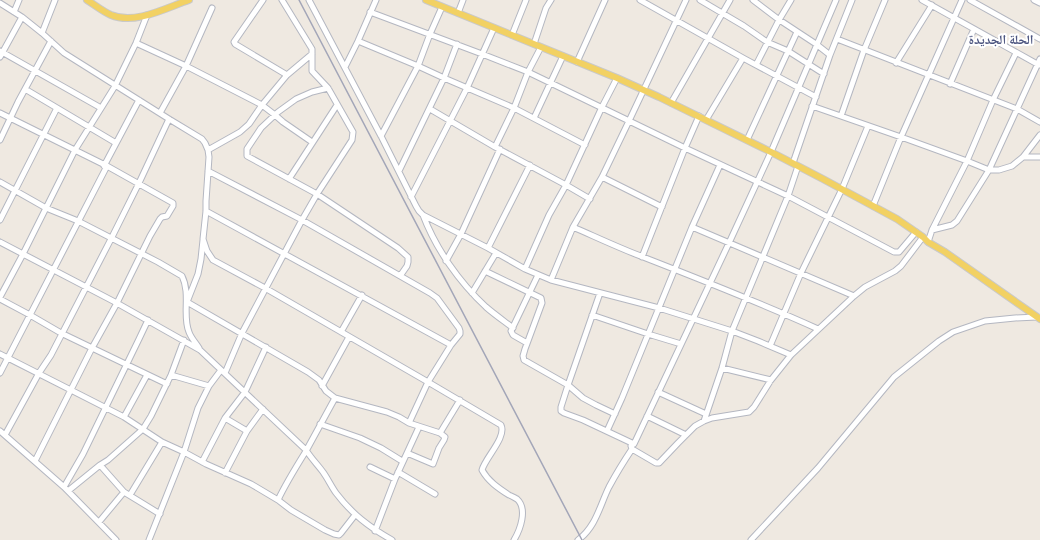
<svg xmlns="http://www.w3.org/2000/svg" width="1040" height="540" font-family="Inter,'Noto Naskh Arabic',sans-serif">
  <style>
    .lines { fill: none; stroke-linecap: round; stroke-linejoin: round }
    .minor-casing { stroke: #b4b7c1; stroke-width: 7 }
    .major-casing { stroke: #c9c9c9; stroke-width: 8 }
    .minor { stroke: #fff; stroke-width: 5 }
    .major { stroke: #f2d163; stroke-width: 6 }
    .rail { stroke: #a3a6b8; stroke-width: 1.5 }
    .labels { text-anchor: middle; stroke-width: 4; stroke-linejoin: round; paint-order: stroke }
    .quarter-label { font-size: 13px; font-weight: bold; fill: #4d5680; stroke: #fff }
  </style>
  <rect width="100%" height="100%" fill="#efe9e1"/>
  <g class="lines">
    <g class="minor-casing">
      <path id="minor" d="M 263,0 L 234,42 L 235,44 L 287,75
        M 282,0 L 312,49 L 312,71 L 328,88
        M 309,0 L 381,136 L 416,206 L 419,211 L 423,215 L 488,248 L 525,269 L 551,280 L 659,308 L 732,331 L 758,341 L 791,355
        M 640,0 L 743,58 L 816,97
        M 700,0 L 744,26 L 767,42 L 788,51 L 824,74
        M 753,0 L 778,19 L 816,44 L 830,55
        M 836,0 L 771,152 L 729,243 L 634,444 L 631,446 L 632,449 L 656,463 L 659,463 L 678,443 L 695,426 L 704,421 L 712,418 L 749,412 L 754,407 L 771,380 L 791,355 L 854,296 L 865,287 L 895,271 L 901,266 L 923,237
        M 922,0 L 1039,65
        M 970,0 L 1040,39
        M 1034,0 L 1040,3
        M 0,3 L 22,17 L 42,33 L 64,53 L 169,119 L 202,139 L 205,143 L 208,150 L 209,157 L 206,201 L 206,211 L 203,239 L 207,251 L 213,260 L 265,288 L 428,382 L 501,425 C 507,437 485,458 482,470 C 488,481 498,488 509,495 C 512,496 515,498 517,499 C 528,509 520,530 514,540
        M 14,12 L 19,0
        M 370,12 L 482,54 L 528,72 L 685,148 L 788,196 L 894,252 L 899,252 L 916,232
        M 458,13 L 463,0
        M 42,33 L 55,0
        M 512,35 L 526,0
        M 837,39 L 1017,109 L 1040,122
        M 358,41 L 418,66 L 444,78 L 514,108 L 585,145
        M 136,43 L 186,66 L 262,105 L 275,115 L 283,122 L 312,142
        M 534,44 L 546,8 L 551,0
        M 0,51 L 101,108
        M 0,57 L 22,17
        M 577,62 L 605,0
        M 896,63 L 932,5
        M 756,65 L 779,20 L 791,0
        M 345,67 L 358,41 L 376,0
        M 950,84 L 974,29
        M 25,89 L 116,143
        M 671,103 L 730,0
        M 812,106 L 901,137 L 967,161 L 989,170 L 999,170 L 1012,166 L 1023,157 L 1040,135
        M 430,109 L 495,147 L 566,185 L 590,199
        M 0,113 L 107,166 L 173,203 L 173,206 L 167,216 L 162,217 L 160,219 L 150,236 L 117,303 L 92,348 L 35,461
        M 160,113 L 186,66 L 212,8
        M 841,116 L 864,50 L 885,0
        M 534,118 L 563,56
        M 706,120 L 743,58
        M 381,136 L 418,66 L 430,34 L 442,7
        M 0,140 L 18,102 L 51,41
        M 747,140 L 797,32
        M 495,147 L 514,108 L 528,72 L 541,47
        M 208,150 L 240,132 L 249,124 L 262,105 L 287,75 L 312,54
        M 1023,157 L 1040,157
        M 793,163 L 830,55 L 852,0
        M 104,166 L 139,100
        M 208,171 L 302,220 L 430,293 L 437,298 L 459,328 L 460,331 L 460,334 L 451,345 L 428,382 L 409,423
        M 399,171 L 444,78 L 457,44
        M 602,177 L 662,207
        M 289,179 L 337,105
        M 0,182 L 46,208 L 78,221 L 158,262 L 182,276 C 191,294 182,316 189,332 C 191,338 196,343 199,348
        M 411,197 L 467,88 L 494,28
        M 873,206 L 901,137 L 962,0
        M 206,211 L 451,345
        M 423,215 C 436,249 459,282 486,307 C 494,314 504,321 513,328
        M 0,220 L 57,108
        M 573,227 C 596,237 619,248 643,257 C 702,280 761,303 818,329
        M 692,227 L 854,296
        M 932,230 L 952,225 L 957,221 L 989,170 L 1040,59
        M 0,242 L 115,302 L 200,350 L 306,450 C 311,458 317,464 323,472 C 328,479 331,486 336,493 C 352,514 369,527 392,540
        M 928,242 L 932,230 L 967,161 L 993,100 L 1016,53
        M 488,248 L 530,165
        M 642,257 L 685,148 L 699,116
        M 446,261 L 461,234 L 500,149
        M 525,269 L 549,215 L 566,185 L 602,107 L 617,78
        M 485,271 L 541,298 L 542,303 L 525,349 L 523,356 L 524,360 L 568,385 L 583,398 L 596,405 L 615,414
        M 551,280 L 573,227 L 602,177 L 629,121 L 686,0
        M 472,293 L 496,253
        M 600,293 L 568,385 L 561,407 L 561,411 L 564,413 L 583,420 L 634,444
        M 0,297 L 23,254 L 75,150 L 115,86 L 136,43 L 147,15
        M 0,299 L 30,315 L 61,333 L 167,384
        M 187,302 L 308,372 L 319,380 L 326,391 L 335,398 L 387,412 L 399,417 L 409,423 L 440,433 L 445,437 L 444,440 L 439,448 L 433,464 L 407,453
        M 187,302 L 198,274 L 201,259 L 203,240
        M 592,315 L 648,334 L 681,344
        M 341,332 L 362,295
        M 527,343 L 513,335 L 511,331 L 538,275
        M 770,346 L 801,273 L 842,189 L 868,126
        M 0,354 L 124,417 L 162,442 L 184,452 L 206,464 L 251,484 L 278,500 L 291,510 L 325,530 L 334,534 L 339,535 L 341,533 L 355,515
        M 722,368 L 771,380
        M 0,373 L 107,166
        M 225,373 L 242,333 L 302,220 L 317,194 L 352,140 L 353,132 L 332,95 L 328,88 L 312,92 L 296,99 L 278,112 L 261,128 L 247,149 L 247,156 L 317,194 L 398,248 L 408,257 L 408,262 L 407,266 L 400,276
        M 171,375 L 209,386
        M 322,386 L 349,337
        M 658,392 L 706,414
        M 647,416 L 686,435
        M 124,417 L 147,375
        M 225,418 L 247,431
        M 704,421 L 722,368 L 732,331 L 788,196 L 798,166
        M 320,424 L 360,438 L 381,448 L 402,461
        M 0,431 L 64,487 L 116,540
        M 607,431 L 622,398 L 692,227 L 720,165
        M 440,433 L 460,400
        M 5,435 L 39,373 L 51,355 L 111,239 L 139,183 L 169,119
        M 202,462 L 225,418 L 245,392 L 266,347
        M 100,465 L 124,492 L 160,514
        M 370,467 L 395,479
        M 398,472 L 435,494
        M 225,473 L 247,431 L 263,409
        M 64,487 L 83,454 L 139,339 L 148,320
        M 68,491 L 100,465 L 108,460 L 143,429 L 151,416 L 171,375 L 184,340
        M 130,495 L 162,442
        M 278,500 C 286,483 296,467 306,451 C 316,433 325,416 335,398
        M 99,522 L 124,492
        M 375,531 L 395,479 L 419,427
        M 149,540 L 184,452 L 198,408 L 209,386 L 221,370
        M 578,540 C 596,527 600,505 609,487 C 616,474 624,461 632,449
        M 751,540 L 818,468 L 894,377 L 939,341 L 953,332 L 985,321 L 1015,318 L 1037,317"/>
    </g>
    <g class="major-casing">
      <path id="major" d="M 87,0 C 95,5 102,11 111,15 C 135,25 166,8 189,0
        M 426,0 L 617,78 L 659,97 L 771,152 L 823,179 L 897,219 L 923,237 L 928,242 L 945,252 L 1040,319"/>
    </g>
    <use href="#minor" class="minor"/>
    <use href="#major" class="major"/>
    <path class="rail" d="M 299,0 L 582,540"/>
  </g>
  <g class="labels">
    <g class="quarter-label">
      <text x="1001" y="44">الحلة الجديدة</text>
    </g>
  </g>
</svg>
